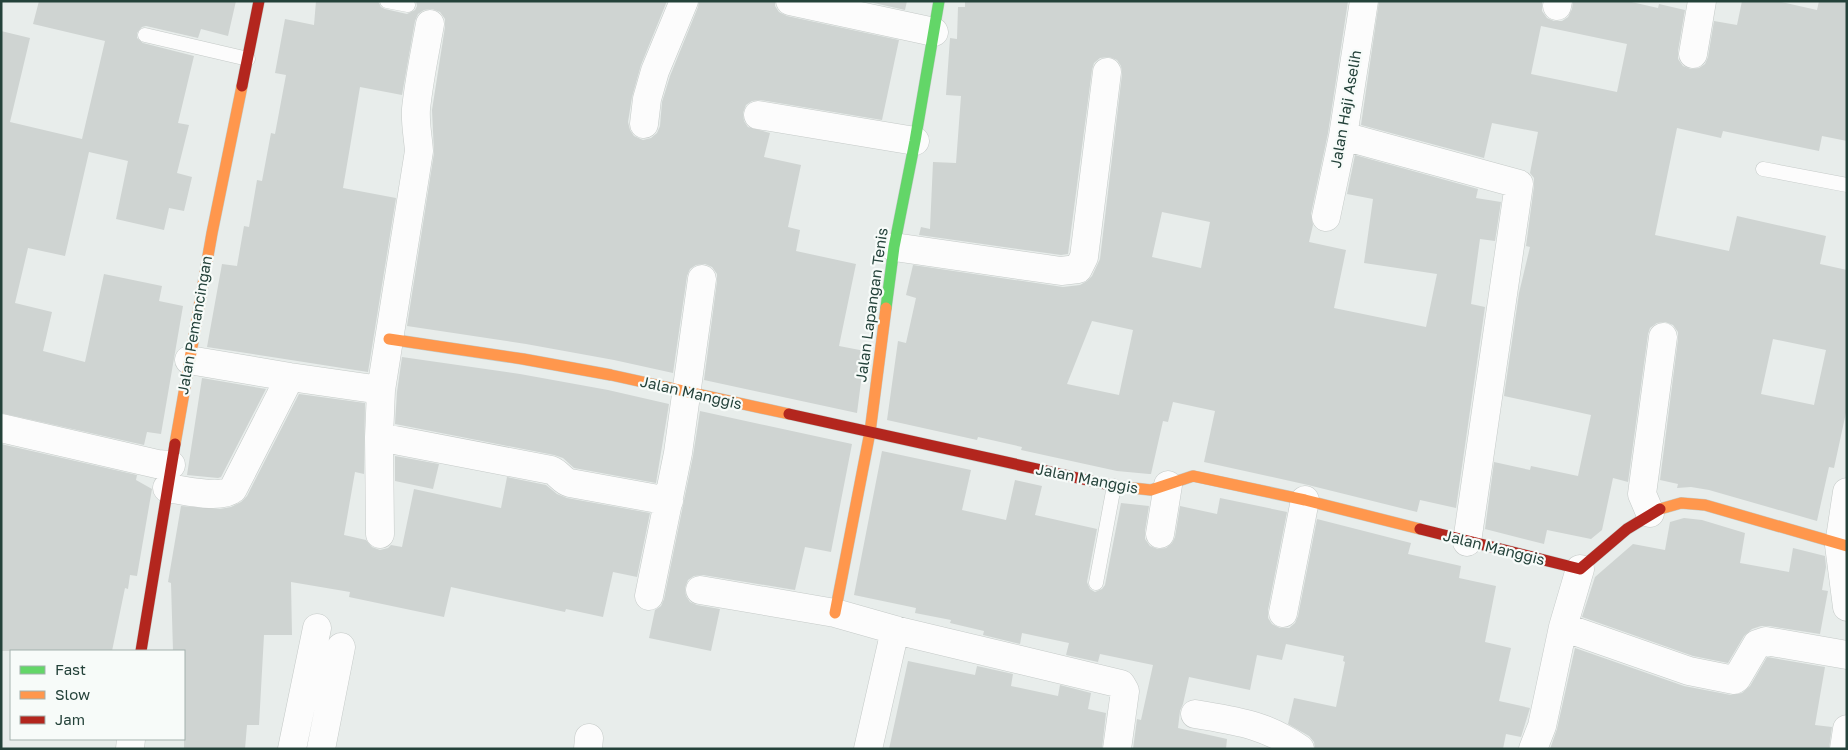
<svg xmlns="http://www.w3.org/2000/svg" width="1848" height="750" font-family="'Golos Text',sans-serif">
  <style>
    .building { fill: #cfd4d2; fill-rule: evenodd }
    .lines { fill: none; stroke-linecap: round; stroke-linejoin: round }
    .lane-casing { stroke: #c5cac8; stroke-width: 15 }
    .street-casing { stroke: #c5cac8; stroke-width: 29 }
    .fast-casing { stroke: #c3cbc8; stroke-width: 12 }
    .slow-casing { stroke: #c3cbc8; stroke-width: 12 }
    .jam-casing { stroke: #c3cbc8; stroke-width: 12 }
    .lane { stroke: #fcfcfc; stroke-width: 14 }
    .street { stroke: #fcfcfc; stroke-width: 28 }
    .fast { stroke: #63d668; stroke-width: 11 }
    .slow { stroke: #ff974d; stroke-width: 11 }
    .jam { stroke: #b3261e; stroke-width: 11 }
    .labels { text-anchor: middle; stroke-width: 4.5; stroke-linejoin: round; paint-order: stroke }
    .street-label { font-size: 15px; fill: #24423a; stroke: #f7fbf9 }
  </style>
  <rect width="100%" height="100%" fill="#e8edeb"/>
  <path class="building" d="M 39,1 L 236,1 L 228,36 L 201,29 L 198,38 L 146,26 L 142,27 L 137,33 L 137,38 L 143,43 L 194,56 L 178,123 L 189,125 L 177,173 L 192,177 L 184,211 L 169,208 L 164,230 L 116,219 L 128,161 L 89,152 L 65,256 L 28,248 L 15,303 L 52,312 L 43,351 L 85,362 L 104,274 L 162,286 L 159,301 L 183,306 L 161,434 L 147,432 L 144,445 L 1,413 L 1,31 L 30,38 L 10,122 L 82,139 L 105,41 L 33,24 Z
    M 316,1 L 378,1 L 381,7 L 385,9 L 407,14 L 415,10 L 417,6 L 416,1 L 667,1 L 641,65 L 632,97 L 628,122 L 630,130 L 634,136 L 643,140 L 651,138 L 657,133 L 660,126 L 662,102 L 670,76 L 698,7 L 699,1 L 775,1 L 775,6 L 779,12 L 787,16 L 899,40 L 882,120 L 760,100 L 752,101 L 746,105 L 743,113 L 744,121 L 748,127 L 770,133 L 764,157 L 801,165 L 788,227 L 800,230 L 796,251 L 856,264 L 839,346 L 865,351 L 857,413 L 704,380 L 717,281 L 717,274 L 712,267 L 705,264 L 696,265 L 690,269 L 687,276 L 673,373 L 614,360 L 526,344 L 407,326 L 434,153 L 432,110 L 445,27 L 445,19 L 440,12 L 432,9 L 424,10 L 418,14 L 415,21 L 402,95 L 360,87 L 350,147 L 343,188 L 396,198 L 368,372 L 207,347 L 222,264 L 237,266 L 244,226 L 249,227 L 257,180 L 262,181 L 271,133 L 275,134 L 286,75 L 275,73 L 285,19 L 314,25 Z
    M 865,1 L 907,1 L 905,10 Z
    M 965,1 L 1348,1 L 1328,133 L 1311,214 L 1313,225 L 1309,242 L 1346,250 L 1334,308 L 1426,327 L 1437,274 L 1364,263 L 1373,199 L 1347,194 L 1355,155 L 1478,189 L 1476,198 L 1501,202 L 1495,241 L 1480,239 L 1471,304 L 1485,307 L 1456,508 L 1420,500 L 1417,512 L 1308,485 L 1204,462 L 1215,411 L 1173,402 L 1168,422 L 1163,421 L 1151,474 L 1149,474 L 1117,471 L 1021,450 L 1022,447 L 978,437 L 977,440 L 887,420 L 898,341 L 906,343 L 916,298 L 906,295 L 913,265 L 1063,287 L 1080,285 L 1087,281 L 1092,276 L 1100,259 L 1122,74 L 1121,66 L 1117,60 L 1109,57 L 1100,58 L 1094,63 L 1092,70 L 1068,254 L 1061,255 L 919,235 L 921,227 L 930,229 L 933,162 L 956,163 L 961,96 L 946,95 L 950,38 L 957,39 L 958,7 L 965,7 ZM 1162,212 L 1210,222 L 1201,268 L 1152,257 ZM 1092,321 L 1133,330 L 1119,395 L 1067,384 Z
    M 1379,1 L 1542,1 L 1542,11 L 1547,18 L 1554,21 L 1562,21 L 1568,17 L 1572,9 L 1573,1 L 1627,1 L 1658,8 L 1659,4 L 1685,10 L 1678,51 L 1678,59 L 1683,66 L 1691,69 L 1699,68 L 1705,64 L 1708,57 L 1714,21 L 1737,25 L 1742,1 L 1777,1 L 1817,10 L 1819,1 L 1847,1 L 1847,141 L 1822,136 L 1819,151 L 1723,131 L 1721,138 L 1677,128 L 1655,235 L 1729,251 L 1737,216 L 1826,236 L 1820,264 L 1847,270 L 1847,408 L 1834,468 L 1829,467 L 1817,521 L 1709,490 L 1691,487 L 1677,488 L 1678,484 L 1660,480 L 1678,339 L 1678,332 L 1673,325 L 1665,322 L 1657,323 L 1650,328 L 1648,334 L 1628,482 L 1613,478 L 1602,530 L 1591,539 L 1547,530 L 1544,544 L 1485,529 L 1494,462 L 1530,470 L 1531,466 L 1578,476 L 1591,415 L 1504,396 L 1519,293 L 1530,247 L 1526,246 L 1534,186 L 1534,178 L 1530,173 L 1538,132 L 1492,123 L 1484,158 L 1361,125 ZM 1541,26 L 1627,44 L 1617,92 L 1531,74 ZM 1773,339 L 1826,350 L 1814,405 L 1761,394 Z
    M 402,357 L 520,374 L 608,390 L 669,404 L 656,483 L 574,468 L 563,458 L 554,455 L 395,424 L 397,392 Z
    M 202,378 L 266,389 L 221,477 L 218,478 L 187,475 Z
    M 299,394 L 365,403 L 364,474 L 355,472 L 344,535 L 366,540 L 372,547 L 380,550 L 388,548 L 391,545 L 402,547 L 414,489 L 501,508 L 507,477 L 546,485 L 557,494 L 567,498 L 650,513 L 637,577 L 613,572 L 603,617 L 566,609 L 565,612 L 451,587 L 444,617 L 349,597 L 350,592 L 291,582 L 292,635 L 264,635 L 259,725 L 247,725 L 245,749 L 184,749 L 184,651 L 173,651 L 171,583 L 168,582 L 181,506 L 220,509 L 231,507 L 241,502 L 247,496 Z
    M 700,411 L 852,444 L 831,552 L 805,547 L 795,590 L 703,575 L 694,576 L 688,580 L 685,588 L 686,596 L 690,602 L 697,605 L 720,609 L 711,651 L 649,638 L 655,610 L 661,606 L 664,599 L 693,456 Z
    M 1,444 L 137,475 L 136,480 L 152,489 L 137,576 L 130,575 L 128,589 L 125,588 L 112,651 L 1,651 Z
    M 882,451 L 971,470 L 962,510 L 1006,520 L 1015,480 L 1042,486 L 1035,515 L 1097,529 L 1087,582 L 1090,589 L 1095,592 L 1102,589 L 1105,585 L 1121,503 L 1149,506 L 1145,531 L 1145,539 L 1150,546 L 1158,549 L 1166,548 L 1172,543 L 1175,537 L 1180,506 L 1217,514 L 1220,498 L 1287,512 L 1268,610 L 1268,618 L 1272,624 L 1280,628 L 1289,628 L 1295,623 L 1298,616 L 1317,519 L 1411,543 L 1408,554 L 1461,566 L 1459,578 L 1496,586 L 1485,642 L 1511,648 L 1499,701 L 1530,708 L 1521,737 L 1506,734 L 1503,749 L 1315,749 L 1314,742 L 1309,736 L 1288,724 L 1294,698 L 1336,707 L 1345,662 L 1343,661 L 1344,656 L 1286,644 L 1282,660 L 1257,655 L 1250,690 L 1189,677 L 1183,704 L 1180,711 L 1178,728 L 1227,739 L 1226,749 L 1133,749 L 1137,719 L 1141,720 L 1153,665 L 1100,654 L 1098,662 L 1066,655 L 1069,643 L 1022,633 L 1020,644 L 983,635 L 984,631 L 950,623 L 951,620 L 915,613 L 916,608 L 854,595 Z
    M 395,456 L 439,464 L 433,489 L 395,481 Z
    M 1684,518 L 1702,520 L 1745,533 L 1740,563 L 1789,572 L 1793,548 L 1825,556 L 1826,567 L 1822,590 L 1828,591 L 1820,634 L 1769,626 L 1761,626 L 1752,629 L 1744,636 L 1728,663 L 1693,656 L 1582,617 L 1595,577 L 1633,544 L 1665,550 L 1670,522 Z
    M 1575,648 L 1684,686 L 1731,695 L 1742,693 L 1750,686 L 1767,657 L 1825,667 L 1815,725 L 1832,727 L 1829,749 L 1550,749 L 1557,729 Z
    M 908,661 L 975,675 L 977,666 L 1013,674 L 1011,686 L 1058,696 L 1060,685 L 1091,693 L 1088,709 L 1106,713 L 1102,749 L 889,749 Z"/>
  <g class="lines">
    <g class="lane-casing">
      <path id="lane" d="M 387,1 L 408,5
        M 145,35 L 248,59
        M 1763,169 L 1847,185
        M 1096,583 L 1114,486"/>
    </g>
    <g class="street-casing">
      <path id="street" d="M 790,1 L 934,32
        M 1557,6 L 1558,1
        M 1693,54 L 1702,1
        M 758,115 L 915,141
        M 644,124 L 647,99 L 655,71 L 684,1
        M 1343,136 L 1519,184 L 1467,542
        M 1326,217 L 1343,136 L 1364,1
        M 894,247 L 1061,271 L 1078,269 L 1084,257 L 1107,72
        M 189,360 L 290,377 L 381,390
        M 1,428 L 157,464 L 171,465
        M 379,437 L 551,470 C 559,473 562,481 570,483 L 669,501
        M 167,488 C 184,490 220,500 233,489 L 290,377
        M 1847,492 L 1839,545 L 1847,607
        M 1650,513 L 1642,494 L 1663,337
        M 380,534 L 379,437 L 381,390 L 419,151 C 418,137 415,123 416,109 C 419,80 425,52 430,24
        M 1160,534 L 1168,485
        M 700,590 L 835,613 L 895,630 L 1121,684 L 1125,691 L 1117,749
        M 649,596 L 678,453 L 702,279
        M 1283,613 L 1305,500
        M 1563,627 L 1689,671 L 1734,680 L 1737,678 L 1757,644 L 1766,641 L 1847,655
        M 1195,714 C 1236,721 1265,724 1300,749
        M 130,749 L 131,739
        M 292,749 L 317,628
        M 321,749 L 341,647
        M 588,749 L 589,738
        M 868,749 L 895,630
        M 1533,749 L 1542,726 L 1563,627 L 1580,569
        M 1844,749 L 1847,729"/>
    </g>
    <g class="fast-casing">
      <path id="fast" d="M 886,308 L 894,247 L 915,141 L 939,1"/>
    </g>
    <g class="slow-casing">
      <path id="slow" d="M 389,339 L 523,359 L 611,375 L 789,414
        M 175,444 L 212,233 L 242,86
        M 1114,486 L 1151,490 L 1193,476 L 1305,500 L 1420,529
        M 1660,509 L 1681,503 L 1705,505 L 1847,546
        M 835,613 L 870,432 L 886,308"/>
    </g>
    <g class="jam-casing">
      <path id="jam" d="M 242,86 L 259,1
        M 789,414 L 1114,486
        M 1420,529 L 1580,569 L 1627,529 L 1660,509
        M 141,651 L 175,444"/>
    </g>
    <use href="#lane" class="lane"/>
    <use href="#street" class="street"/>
    <use href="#fast" class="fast"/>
    <use href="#slow" class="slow"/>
    <use href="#jam" class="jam"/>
  </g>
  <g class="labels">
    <g class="street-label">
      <text transform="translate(1346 109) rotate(-80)" y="5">Jalan Haji Aselih</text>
      <text transform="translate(872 305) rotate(-82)" y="5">Jalan Lapangan Tenis</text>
      <text transform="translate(195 325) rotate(-80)" y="5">Jalan Pemancingan</text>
      <text transform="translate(691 393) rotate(13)" y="5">Jalan Manggis</text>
      <text transform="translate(1087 479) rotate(11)" y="5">Jalan Manggis</text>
      <text transform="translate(1494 548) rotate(14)" y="5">Jalan Manggis</text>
    </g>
  </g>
  <rect width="1848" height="750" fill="none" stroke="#24423a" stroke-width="5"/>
  <rect x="10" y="650" width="175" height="90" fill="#f7fbf9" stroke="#a3b1ad"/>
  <rect x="20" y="666" width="25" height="8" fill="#63d668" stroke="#a3b1ad"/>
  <text x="55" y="675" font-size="15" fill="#24423a">Fast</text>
  <rect x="20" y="691" width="25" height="8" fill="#ff974d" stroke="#a3b1ad"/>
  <text x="55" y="700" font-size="15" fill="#24423a">Slow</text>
  <rect x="20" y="716" width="25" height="8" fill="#b3261e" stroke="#a3b1ad"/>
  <text x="55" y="725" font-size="15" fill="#24423a">Jam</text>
</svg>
